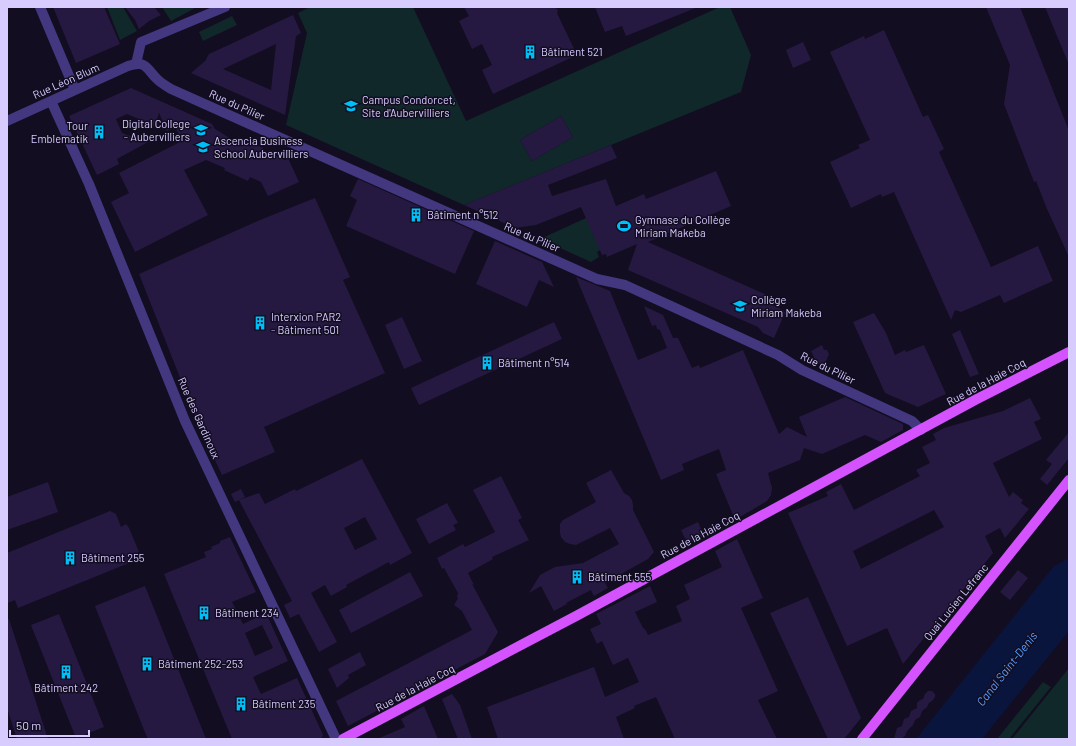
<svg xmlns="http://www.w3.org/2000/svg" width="1076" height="746" font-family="Barlow,sans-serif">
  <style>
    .green { fill: #10282a; fill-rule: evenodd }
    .water { fill: #09153d }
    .building { fill: #261941; fill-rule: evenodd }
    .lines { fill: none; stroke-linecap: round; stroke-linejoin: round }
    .minor { stroke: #433780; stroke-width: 10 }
    .major { stroke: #d453ff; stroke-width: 10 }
    .labels { text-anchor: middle; stroke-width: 3; stroke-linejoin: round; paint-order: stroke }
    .poi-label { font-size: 11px; fill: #d8ccff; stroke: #120d20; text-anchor: start }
    .street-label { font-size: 11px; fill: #d8ccff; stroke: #120d20 }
    .water-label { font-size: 12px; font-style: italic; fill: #5a9eff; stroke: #120d20 }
  </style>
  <rect width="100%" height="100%" fill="#120d20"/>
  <path class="green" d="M 107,7 L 123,7 L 137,31 L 120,40 Z
    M 162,7 L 197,7 L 171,21 Z
    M 310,7 L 413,7 L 466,121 L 720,7 L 730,7 L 751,55 L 741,92 L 464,205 L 286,125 L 307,33 L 298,13 ZM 561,116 L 573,137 L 532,161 L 520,140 Z
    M 232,16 L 237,25 L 203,41 L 199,32 Z
    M 586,218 L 602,249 L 597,252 L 599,257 L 591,262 L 540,239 Z
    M 1069,668 L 1069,739 L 1012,739 Z
    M 1043,682 L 1051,687 L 1009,739 L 997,739 Z"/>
  <path class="water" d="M 1069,558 L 1069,631 L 982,739 L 916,739 L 1054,566 Z"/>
  <path class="building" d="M 53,7 L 104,7 L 120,44 L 76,63 Z
    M 125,7 L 154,7 L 161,15 L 149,21 L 139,29 L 135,20 Z
    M 464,7 L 554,7 L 558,10 L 557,13 L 577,55 L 493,94 L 482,70 L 492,65 L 482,44 L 472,49 L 459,21 L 469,16 Z
    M 595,7 L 698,7 L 626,36 L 622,26 L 605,32 Z
    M 986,7 L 1020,7 L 1069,131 L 1069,257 L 1047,209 L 1036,181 L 1034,182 L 1004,104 L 1010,65 Z
    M 1045,7 L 1069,7 L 1069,65 Z
    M 293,15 L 301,33 L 296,36 L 285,115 L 191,73 L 205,61 L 209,54 ZM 276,44 L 271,90 L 223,69 Z
    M 884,30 L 923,117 L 928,115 L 944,149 L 939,152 L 991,267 L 1038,246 L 1053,281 L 1004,303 L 1000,295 L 961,312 L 955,310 L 951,320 L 894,192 L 882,197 L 881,194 L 851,208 L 830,162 L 860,148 L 858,145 L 870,140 L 830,52 L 864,36 L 865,39 Z
    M 803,42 L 811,60 L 793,68 L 786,50 Z
    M 131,88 L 212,124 L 215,129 L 236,142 L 239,137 L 263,148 L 263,150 L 285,160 L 288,158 L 299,182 L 268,196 L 261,182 L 250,177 L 248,181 L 224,170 L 225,168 L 206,160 L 184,170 L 208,215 L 135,252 L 111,202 L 129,193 L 119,173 L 182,141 L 175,127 L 167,131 L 159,113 L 155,126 L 127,114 L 116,119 L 122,133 L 148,142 L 117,159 L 119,164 L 97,175 L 69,116 Z
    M 561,116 L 573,137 L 532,161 L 520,140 Z
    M 611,145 L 617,158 L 548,185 L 552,196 L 606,179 L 616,206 L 644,194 L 646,199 L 716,171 L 731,206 L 648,242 L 776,299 L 772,305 L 783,310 L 785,313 L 774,338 L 763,333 L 758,327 L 628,270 L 637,244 L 607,257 L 606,254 L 602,255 L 581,207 L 536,225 L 515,228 L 464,205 Z
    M 358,179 L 474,231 L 455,274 L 346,226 L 357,200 L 350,196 Z
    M 315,198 L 350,277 L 343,280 L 385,373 L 264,427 L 275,452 L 222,475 L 200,428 L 139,274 L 260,220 Z
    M 495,241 L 542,262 L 554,287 L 539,280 L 527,307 L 476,284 Z
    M 576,277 L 610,291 L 638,360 L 667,348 L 660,330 L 657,329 L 656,325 L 652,326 L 644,306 L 663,315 L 673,338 L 678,338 L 692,368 L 699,365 L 700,368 L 743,350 L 779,434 L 787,427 L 807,437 L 799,417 L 845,397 L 903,424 L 903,430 L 881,442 L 865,435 L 822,454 L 804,448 L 800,460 L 768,473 L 772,488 L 771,495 L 767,501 L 735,520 L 716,474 L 726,470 L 719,449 L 682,464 L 684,470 L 661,480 Z
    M 874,313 L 886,333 L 895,355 L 905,350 L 906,352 L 924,345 L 946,394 L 918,407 L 885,393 L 853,322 Z
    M 402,317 L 422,361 L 404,369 L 385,325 Z
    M 554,322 L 562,339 L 419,405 L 411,388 Z
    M 960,330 L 979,374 L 970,377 L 952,334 Z
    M 822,345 L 824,350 L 827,350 L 829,354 L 824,366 L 816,362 L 811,351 Z
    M 1030,398 L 1041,419 L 1034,422 L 1042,439 L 993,463 L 1009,497 L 1013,492 L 1023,500 L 1021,503 L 1029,509 L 1005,538 L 1000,528 L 985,536 L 993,553 L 903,664 L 887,628 L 847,646 L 788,513 L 828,496 L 826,492 L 841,484 L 854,510 L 920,476 L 916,470 L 930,463 L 922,447 L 936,440 L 933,434 L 944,428 L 1003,411 ZM 934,510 L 944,527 L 861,569 L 853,551 Z
    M 1069,432 L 1069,458 L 1047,485 L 1040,479 L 1052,464 L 1046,460 Z
    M 362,459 L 412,553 L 390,565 L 389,562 L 346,585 L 347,587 L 331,596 L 325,585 L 311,593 L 337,642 L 319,652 L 299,614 L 290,618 L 284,605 L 292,601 L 239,500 L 259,493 L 265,504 L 295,489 L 296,491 ZM 365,517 L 377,539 L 355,550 L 344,528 Z
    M 611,470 L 624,493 L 629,496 L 632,500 L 633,505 L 633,510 L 654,552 L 648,559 L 605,583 L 608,588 L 594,596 L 591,590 L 566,603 L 567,604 L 554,611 L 541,586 L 529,593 L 540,575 L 555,567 L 583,563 L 619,544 L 610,528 L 576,545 L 570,544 L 565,542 L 561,537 L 560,533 L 560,524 L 563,520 L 596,502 L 586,483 Z
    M 501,476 L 522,518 L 518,520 L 529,540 L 492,557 L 493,559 L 468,573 L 474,585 L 472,584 L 498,632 L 485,654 L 348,726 L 336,701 L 472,630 L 462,611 L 454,605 L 458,598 L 457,597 L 458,593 L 444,568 L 442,569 L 437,558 L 463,544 L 465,547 L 495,532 L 473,490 Z
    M 48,482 L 58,512 L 7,530 L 7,497 Z
    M 241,489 L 245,497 L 235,502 L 231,494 Z
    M 447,503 L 458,523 L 453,525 L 456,530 L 429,544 L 416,519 Z
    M 110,511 L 116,514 L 121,527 L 126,524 L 129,528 L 139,552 L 132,555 L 134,561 L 18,608 L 15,600 L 7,603 L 7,553 Z
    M 698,522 L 704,536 L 688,545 L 681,530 Z
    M 230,537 L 256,592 L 232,602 L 243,624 L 266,613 L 288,661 L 253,677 L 261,694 L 297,678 L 323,735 L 321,739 L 232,739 L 164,574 L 206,557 L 204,552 L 212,549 L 211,547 L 220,543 L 220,541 ZM 262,625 L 273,648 L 255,656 L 245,633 Z
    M 737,539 L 763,598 L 741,608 L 778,691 L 758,700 L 777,739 L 675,739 L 656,697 L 634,706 L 635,708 L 616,717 L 624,739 L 498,739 L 487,707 L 594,667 L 605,697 L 639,682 L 628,658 L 613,665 L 602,641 L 597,644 L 590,629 L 601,624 L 596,614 L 650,586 L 657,602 L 635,612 L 643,628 L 645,629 L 648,635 L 682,621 L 676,606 L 690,599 L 684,585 L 722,567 L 715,551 Z
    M 1018,570 L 1028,578 L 1010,600 L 1000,592 Z
    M 410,572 L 423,596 L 351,633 L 339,610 Z
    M 145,586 L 206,739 L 148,739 L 144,730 L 95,606 Z
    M 808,597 L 861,718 L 844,739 L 828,739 L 770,613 Z
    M 59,614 L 104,727 L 76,738 L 31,625 Z
    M 9,619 L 48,739 L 17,739 L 7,708 L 7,620 Z
    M 360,652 L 366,665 L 348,675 L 349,678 L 337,688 L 328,669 Z
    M 928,691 L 932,691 L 935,694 L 935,697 L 933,700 L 929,703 L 927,707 L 922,711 L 920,717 L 915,720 L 913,725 L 907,731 L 905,736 L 901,739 L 894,739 L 897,728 L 902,726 L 904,719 L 909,717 L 911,711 L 917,708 L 917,703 L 920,700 L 923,699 L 925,694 Z
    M 452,694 L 460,705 L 472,739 L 458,739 L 442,699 Z
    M 424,706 L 438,739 L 377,739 L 405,727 L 401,719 Z"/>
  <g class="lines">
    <path class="minor" d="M 40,7 L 75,90
      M 136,64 L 141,42 L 225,7
      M 51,101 L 89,184 L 185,421 L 336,739
      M 7,121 L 128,66 C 146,60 146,68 157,79 C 161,83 166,86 171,89 L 597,279 L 625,285 L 778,355 L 802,370 L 912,421 L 921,430"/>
    <path class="major" d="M 343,739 L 578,615 L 975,400 L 1069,352
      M 862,739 L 1069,480"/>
  </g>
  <defs>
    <g id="building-bare" transform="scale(1.08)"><path d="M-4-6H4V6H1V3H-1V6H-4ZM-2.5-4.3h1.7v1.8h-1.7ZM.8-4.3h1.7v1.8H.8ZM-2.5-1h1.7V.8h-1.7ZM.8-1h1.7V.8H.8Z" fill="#00bff7" stroke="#120d20" stroke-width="2.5" paint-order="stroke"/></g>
    <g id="university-bare" transform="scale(1.08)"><path d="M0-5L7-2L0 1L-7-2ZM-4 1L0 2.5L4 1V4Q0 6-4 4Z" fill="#00bff7" stroke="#120d20" stroke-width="2.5" paint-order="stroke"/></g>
    <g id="stadium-bare" transform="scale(1.08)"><path d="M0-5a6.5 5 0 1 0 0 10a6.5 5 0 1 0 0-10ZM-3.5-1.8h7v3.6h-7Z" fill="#00bff7" stroke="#120d20" stroke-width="2.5" paint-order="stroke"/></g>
    <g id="school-bare" transform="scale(1.08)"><path d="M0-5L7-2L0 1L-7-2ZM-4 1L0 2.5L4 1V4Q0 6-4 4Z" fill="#00bff7" stroke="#120d20" stroke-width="2.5" paint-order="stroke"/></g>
  </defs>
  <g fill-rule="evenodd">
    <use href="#building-bare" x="530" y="52"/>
    <use href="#university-bare" x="351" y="106"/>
    <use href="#university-bare" x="201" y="130"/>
    <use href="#building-bare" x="99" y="132"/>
    <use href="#university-bare" x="203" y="147"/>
    <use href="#building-bare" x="416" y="215"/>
    <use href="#stadium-bare" x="624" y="226"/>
    <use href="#school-bare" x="740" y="306"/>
    <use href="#building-bare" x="260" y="323"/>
    <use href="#building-bare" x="487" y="363"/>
    <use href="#building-bare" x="70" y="558"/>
    <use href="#building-bare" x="577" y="577"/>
    <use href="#building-bare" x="204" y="613"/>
    <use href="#building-bare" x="147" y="664"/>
    <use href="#building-bare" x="66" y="672"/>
    <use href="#building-bare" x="241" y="704"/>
  </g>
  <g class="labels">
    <g class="poi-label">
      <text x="541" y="56">Bâtiment 521</text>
      <text x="362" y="104">Campus Condorcet,<tspan x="362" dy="13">Site d'Aubervilliers</tspan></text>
      <text x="190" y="128" text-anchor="end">Digital College<tspan x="190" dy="13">- Aubervilliers</tspan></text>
      <text x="88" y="130" text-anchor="end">Tour<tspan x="88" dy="13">Emblematik</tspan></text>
      <text x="214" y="145">Ascencia Business<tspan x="214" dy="13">School Aubervilliers</tspan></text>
      <text x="427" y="219">Bâtiment n°512</text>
      <text x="635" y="224">Gymnase du Collège<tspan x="635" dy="13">Miriam Makeba</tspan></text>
      <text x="751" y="304">Collège<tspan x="751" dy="13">Miriam Makeba</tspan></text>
      <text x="271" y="321">Interxion PAR2<tspan x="271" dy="13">- Bâtiment 501</tspan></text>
      <text x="498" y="367">Bâtiment n°514</text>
      <text x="81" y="562">Bâtiment 255</text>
      <text x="588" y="581">Bâtiment 555</text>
      <text x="215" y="617">Bâtiment 234</text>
      <text x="158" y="668">Bâtiment 252-253</text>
      <text x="66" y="692" text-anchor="middle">Bâtiment 242</text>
      <text x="252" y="708">Bâtiment 235</text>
    </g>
    <g class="street-label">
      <text transform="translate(66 81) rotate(-24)" y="4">Rue Léon Blum</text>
      <text transform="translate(237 105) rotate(24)" y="4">Rue du Pilier</text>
      <text transform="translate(532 237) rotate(23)" y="4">Rue du Pilier</text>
      <text transform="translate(828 368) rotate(26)" y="4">Rue du Pilier</text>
      <text transform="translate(986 382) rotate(-28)" y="4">Rue de la Haie Coq</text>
      <text transform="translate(199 418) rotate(66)" y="4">Rue des Gardinoux</text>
      <text transform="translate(700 535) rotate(-28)" y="4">Rue de la Haie Coq</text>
      <text transform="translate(956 602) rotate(-51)" y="4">Quai Lucien Lefranc</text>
      <text transform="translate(415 688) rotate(-28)" y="4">Rue de la Haie Coq</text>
    </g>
    <g class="water-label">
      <text transform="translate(1007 669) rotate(-52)" y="4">Canal Saint-Denis</text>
    </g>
  </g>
  <rect width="1076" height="746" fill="none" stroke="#d8ccff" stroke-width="16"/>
  <path d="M10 730v6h79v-6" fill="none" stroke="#d8ccff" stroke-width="2"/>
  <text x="16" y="730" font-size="12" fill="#d8ccff" stroke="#120d20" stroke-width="3" paint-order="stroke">50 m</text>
</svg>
